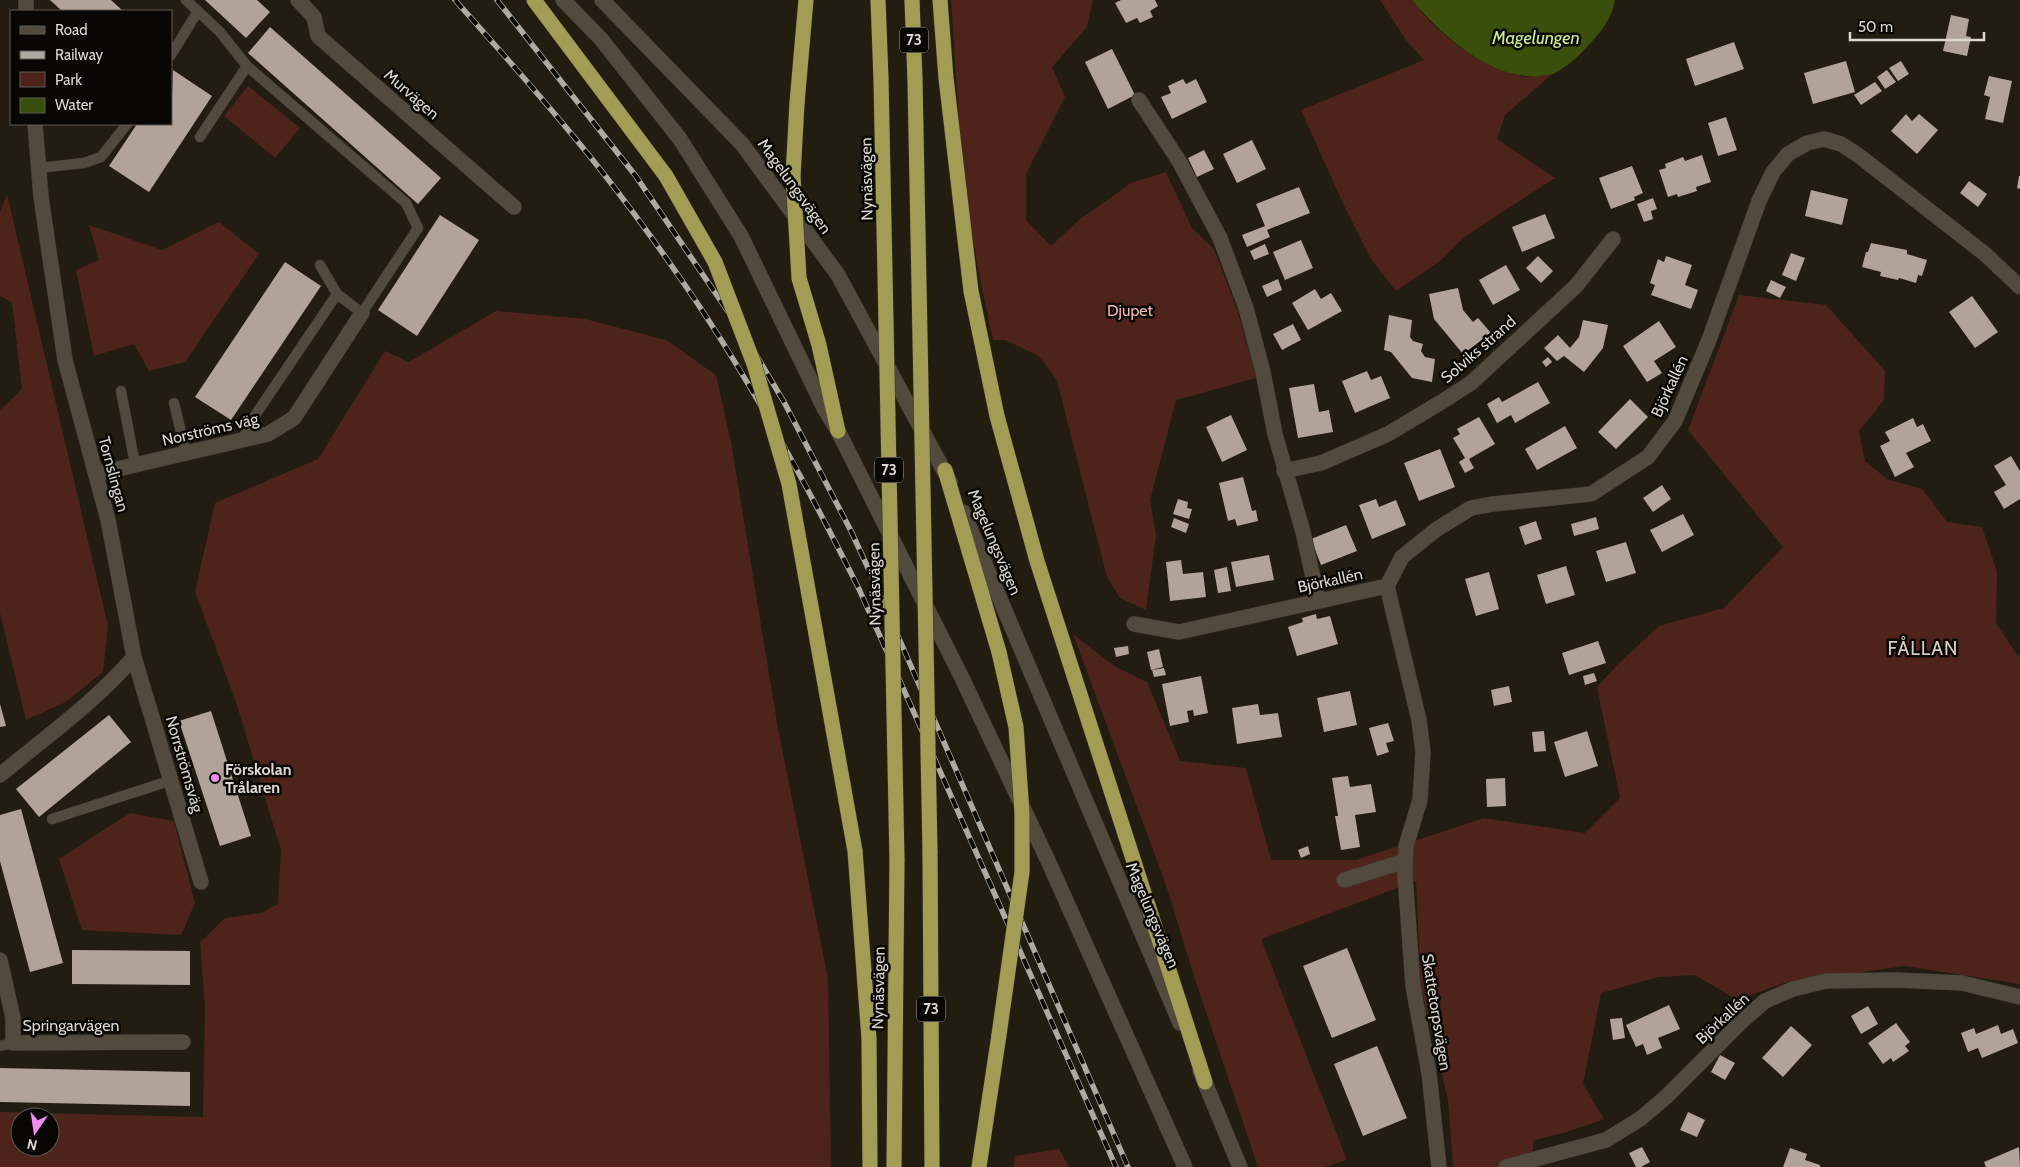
<svg xmlns="http://www.w3.org/2000/svg" width="2020" height="1167" font-family="Cabin,sans-serif">
  <style>
    .green { fill: #4e241a; fill-rule: evenodd }
    .water { fill: #3a4f0c }
    .building { fill: #b2a399 }
    .lines { fill: none; stroke-linecap: round; stroke-linejoin: round }
    .lane-casing { stroke: #3a342f; stroke-width: 11 }
    .street-casing { stroke: #3a342f; stroke-width: 16 }
    .secondary-casing { stroke: #3a342f; stroke-width: 16 }
    .highway-casing { stroke: #3a342f; stroke-width: 16 }
    .lane { stroke: #524a3d; stroke-width: 10 }
    .street { stroke: #524a3d; stroke-width: 15 }
    .secondary { stroke: #524a3d; stroke-width: 15 }
    .highway { stroke: #a39c55; stroke-width: 15 }
    .rail-casing { stroke: #afaaa1; stroke-width: 5.5 }
    .rail { stroke: #090704; stroke-width: 4; stroke-dasharray: 11; stroke-linecap: butt }
    .highway-bridge-casing { stroke: #3a342f; stroke-width: 16; stroke-linecap: butt }
    .highway-bridge { stroke: #a39c55; stroke-width: 15 }
    .poi-dot { fill: #f08bf5; stroke: #090704; stroke-width: 2 }
    .labels { text-anchor: middle; stroke-width: 5; stroke-linejoin: round; paint-order: stroke }
    .shield { fill: #090704; stroke: #9d9993; stroke-width: 1 }
    .shield-label { font-size: 15px; font-weight: bold; fill: #dcd8d0 }
    .street-label { font-size: 16px; fill: #dcd8d0; stroke: #090704 }
    .park-label { font-size: 16px; fill: #f3b7a8; stroke: #090704 }
    .poi-label { font-size: 16px; font-weight: bold; fill: #dcd8d0; stroke: #090704; text-anchor: start }
    .water-label { font-size: 18px; font-style: italic; fill: #cbee93; stroke: #090704 }
    .quarter-label { font-size: 19px; letter-spacing: 1px; fill: #d7cdbe; stroke: #090704 }
  </style>
  <rect width="100%" height="100%" fill="#231c10"/>
  <path class="green" d="M 951,0 L 1093,0 L 1087,27 L 1052,67 L 1065,97 L 1026,174 L 1026,220 L 1051,246 L 1079,220 L 1131,183 L 1166,172 L 1192,228 L 1214,249 L 1238,312 L 1256,378 L 1176,400 L 1150,500 L 1156,535 L 1146,610 L 1120,598 L 1107,577 L 1057,381 L 1039,356 L 1005,340 L 993,340 L 977,265 L 961,154 Z
    M 1380,0 L 1412,0 L 1429,21 L 1459,47 L 1487,64 L 1524,77 L 1552,74 L 1505,115 L 1497,139 L 1555,178 L 1464,237 L 1441,260 L 1396,291 L 1371,259 L 1341,199 L 1301,110 L 1424,60 L 1406,40 Z
    M 248,86 L 300,128 L 275,158 L 224,116 Z
    M 7,194 L 108,626 L 103,672 L 66,702 L 26,720 L 0,613 L 0,410 L 22,389 L 12,302 L 0,296 L 0,212 Z
    M 219,222 L 259,254 L 185,362 L 149,371 L 134,344 L 94,356 L 76,270 L 99,260 L 89,225 L 162,250 Z
    M 1739,295 L 1826,305 L 1885,371 L 1884,400 L 1859,431 L 1865,461 L 1887,479 L 1922,489 L 1947,522 L 1982,527 L 1997,572 L 1996,623 L 2017,655 L 2020,657 L 2020,984 L 1905,966 L 1784,983 L 1737,1000 L 1695,975 L 1658,977 L 1601,993 L 1583,1084 L 1604,1119 L 1567,1132 L 1534,1140 L 1531,1167 L 1453,1167 L 1448,1100 L 1421,987 L 1416,881 L 1261,939 L 1347,1160 L 1324,1167 L 1258,1167 L 1194,976 L 1166,885 L 1073,634 L 1114,666 L 1147,682 L 1180,761 L 1246,768 L 1271,860 L 1356,860 L 1484,818 L 1585,833 L 1620,798 L 1597,687 L 1619,663 L 1659,626 L 1724,608 L 1783,547 L 1688,430 Z
    M 496,311 L 585,319 L 666,340 L 716,375 L 731,442 L 778,729 L 828,979 L 831,1167 L 0,1167 L 0,1112 L 203,1117 L 205,1008 L 200,942 L 225,918 L 261,913 L 278,904 L 281,850 L 236,702 L 195,592 L 215,503 L 318,459 L 385,351 L 409,362 ZM 20,1117 L 50,1117 L 50,1147 L 20,1147 Z
    M 130,813 L 174,821 L 195,903 L 181,935 L 82,930 L 59,859 Z
    M 1059,1149 L 1069,1167 L 1013,1167 L 1015,1156 Z"/>
  <path class="water" d="M 1412,0 L 1615,0 C 1612,20 1599,34 1586,48 C 1577,58 1565,68 1553,74 C 1549,75 1543,75 1538,76 C 1491,80 1439,33 1412,0 Z"/>
  <path class="building" d="M 50,0 L 111,0 L 123,11 L 62,11 Z
    M 205,0 L 257,0 L 270,12 L 246,38 Z
    M 1121,0 L 1155,0 L 1158,6 L 1150,11 L 1153,17 L 1140,23 L 1137,18 L 1126,23 L 1115,3 Z
    M 1951,15 L 1969,19 L 1966,36 L 1971,37 L 1967,56 L 1943,51 Z
    M 270,27 L 441,178 L 418,204 L 248,53 Z
    M 1734,42 L 1744,69 L 1695,86 L 1686,59 Z
    M 1112,49 L 1135,95 L 1108,109 L 1085,62 Z
    M 1846,61 L 1855,92 L 1813,104 L 1804,73 Z
    M 1901,61 L 1909,74 L 1898,81 L 1889,68 Z
    M 173,70 L 212,96 L 149,192 L 109,166 L 137,124 L 171,124 Z
    M 1887,70 L 1896,82 L 1885,89 L 1877,77 Z
    M 1989,76 L 2012,81 L 2003,123 L 1985,119 L 1990,97 L 1984,95 Z
    M 1183,79 L 1186,84 L 1196,79 L 1207,102 L 1172,119 L 1161,97 L 1171,93 L 1168,86 Z
    M 1875,82 L 1882,91 L 1861,105 L 1854,95 Z
    M 1906,114 L 1912,121 L 1919,114 L 1938,130 L 1917,154 L 1891,131 Z
    M 1726,117 L 1737,150 L 1718,156 L 1708,123 Z
    M 1252,140 L 1266,169 L 1237,183 L 1223,154 Z
    M 1204,150 L 1214,169 L 1197,177 L 1188,158 Z
    M 1702,155 L 1711,182 L 1696,187 L 1697,191 L 1678,197 L 1677,194 L 1668,197 L 1659,170 L 1666,168 L 1665,164 L 1683,157 L 1685,161 Z
    M 1632,166 L 1643,193 L 1634,197 L 1635,200 L 1611,209 L 1599,178 Z
    M 2019,176 L 2020,176 L 2020,189 L 2017,188 Z
    M 1969,181 L 1987,194 L 1978,207 L 1960,193 Z
    M 1299,187 L 1310,213 L 1267,230 L 1270,237 L 1247,247 L 1242,235 L 1265,226 L 1256,204 Z
    M 1811,190 L 1848,199 L 1842,225 L 1805,216 Z
    M 1653,198 L 1657,209 L 1651,211 L 1653,219 L 1644,222 L 1637,204 Z
    M 1545,214 L 1555,238 L 1522,252 L 1512,227 Z
    M 440,215 L 479,240 L 417,336 L 378,310 Z
    M 1301,240 L 1313,268 L 1285,280 L 1273,252 Z
    M 1871,243 L 1907,250 L 1907,254 L 1927,260 L 1922,276 L 1918,275 L 1916,283 L 1899,278 L 1898,280 L 1880,276 L 1881,272 L 1862,267 L 1866,252 L 1868,252 Z
    M 1265,244 L 1269,254 L 1254,260 L 1250,251 Z
    M 1791,253 L 1805,258 L 1796,281 L 1782,275 Z
    M 1538,256 L 1553,271 L 1541,283 L 1526,268 Z
    M 1666,256 L 1692,265 L 1685,285 L 1698,290 L 1691,309 L 1651,295 L 1655,285 L 1650,283 L 1658,259 L 1664,262 Z
    M 285,262 L 321,286 L 231,420 L 195,397 Z
    M 1506,265 L 1520,290 L 1493,305 L 1479,280 Z
    M 1278,279 L 1282,290 L 1267,297 L 1262,286 Z
    M 1771,280 L 1786,287 L 1780,298 L 1766,291 Z
    M 1458,288 L 1463,310 L 1473,322 L 1478,318 L 1491,333 L 1463,354 L 1434,319 L 1429,294 Z
    M 1315,289 L 1321,299 L 1331,293 L 1342,311 L 1308,330 L 1292,303 Z
    M 1972,296 L 1998,332 L 1975,348 L 1949,312 Z
    M 1389,315 L 1412,320 L 1410,337 L 1413,341 L 1423,344 L 1421,351 L 1425,357 L 1435,359 L 1432,382 L 1412,378 L 1391,352 L 1384,350 Z
    M 1583,320 L 1608,325 L 1603,348 L 1584,372 L 1564,356 L 1557,361 L 1544,348 L 1558,335 L 1570,348 L 1579,337 Z
    M 1659,321 L 1676,347 L 1654,361 L 1662,373 L 1647,382 L 1623,346 Z
    M 1293,324 L 1301,340 L 1282,350 L 1273,334 Z
    M 1548,357 L 1552,362 L 1546,367 L 1542,362 Z
    M 1367,371 L 1371,380 L 1381,376 L 1390,398 L 1355,413 L 1342,381 Z
    M 1538,382 L 1550,403 L 1515,423 L 1511,415 L 1497,423 L 1487,404 L 1499,397 L 1502,402 Z
    M 1314,384 L 1319,412 L 1329,410 L 1333,432 L 1298,438 L 1289,388 Z
    M 1630,399 L 1648,417 L 1616,449 L 1598,432 Z
    M 1231,415 L 1247,450 L 1222,462 L 1206,427 Z
    M 1479,417 L 1495,444 L 1469,459 L 1474,468 L 1465,473 L 1459,462 L 1465,458 L 1453,438 L 1460,434 L 1457,429 Z
    M 1913,418 L 1917,427 L 1923,424 L 1931,441 L 1906,453 L 1914,467 L 1895,477 L 1880,446 L 1890,441 L 1885,432 Z
    M 1565,426 L 1577,448 L 1537,470 L 1525,449 Z
    M 1440,449 L 1455,487 L 1419,501 L 1404,463 Z
    M 2011,456 L 2020,471 L 2020,499 L 2004,509 L 1994,492 L 2006,485 L 1994,466 Z
    M 1243,477 L 1252,511 L 1256,510 L 1258,521 L 1237,526 L 1235,519 L 1228,521 L 1219,483 Z
    M 1662,485 L 1671,499 L 1653,512 L 1643,498 Z
    M 1178,499 L 1188,502 L 1187,508 L 1192,509 L 1189,519 L 1173,514 Z
    M 1376,499 L 1379,507 L 1396,500 L 1406,525 L 1372,539 L 1359,505 Z
    M 1683,514 L 1694,535 L 1662,552 L 1650,530 Z
    M 1596,517 L 1599,529 L 1574,536 L 1571,524 Z
    M 1174,518 L 1189,524 L 1186,533 L 1171,527 Z
    M 1536,521 L 1542,539 L 1525,545 L 1519,527 Z
    M 1346,525 L 1357,551 L 1321,565 L 1311,539 Z
    M 1626,542 L 1636,573 L 1606,582 L 1596,551 Z
    M 1269,555 L 1274,580 L 1236,587 L 1231,562 Z
    M 1181,560 L 1183,574 L 1203,572 L 1206,597 L 1170,601 L 1166,562 Z
    M 1566,566 L 1575,595 L 1546,604 L 1537,575 Z
    M 1227,567 L 1231,591 L 1218,593 L 1214,570 Z
    M 1489,572 L 1499,609 L 1476,616 L 1465,579 Z
    M 1316,614 L 1317,619 L 1330,616 L 1338,644 L 1297,656 L 1288,627 L 1303,622 L 1302,618 Z
    M 1598,641 L 1606,663 L 1569,675 L 1562,653 Z
    M 1128,646 L 1129,654 L 1116,657 L 1114,648 Z
    M 1159,649 L 1163,667 L 1151,670 L 1147,652 Z
    M 1164,668 L 1166,675 L 1154,677 L 1152,670 Z
    M 1594,673 L 1597,681 L 1585,685 L 1583,676 Z
    M 1201,676 L 1208,713 L 1194,716 L 1193,710 L 1187,711 L 1189,722 L 1170,726 L 1162,684 Z
    M 1509,686 L 1512,702 L 1494,706 L 1491,690 Z
    M 1350,691 L 1357,725 L 1324,732 L 1317,698 Z
    M 0,704 L 6,726 L 0,727 Z
    M 1258,704 L 1260,715 L 1278,713 L 1282,737 L 1237,744 L 1232,708 Z
    M 211,711 L 251,836 L 220,846 L 179,721 Z
    M 109,715 L 131,742 L 39,817 L 16,789 Z
    M 1388,723 L 1394,741 L 1386,743 L 1389,752 L 1377,756 L 1369,728 Z
    M 1544,731 L 1546,751 L 1534,752 L 1532,732 Z
    M 1587,731 L 1598,766 L 1565,777 L 1554,742 Z
    M 1348,776 L 1350,787 L 1371,784 L 1376,812 L 1355,815 L 1360,847 L 1341,850 L 1335,816 L 1338,816 L 1332,778 Z
    M 1505,778 L 1506,806 L 1487,807 L 1486,779 Z
    M 21,809 L 63,963 L 30,972 L 0,861 L 0,815 Z
    M 1308,846 L 1310,854 L 1301,858 L 1298,850 Z
    M 1347,948 L 1376,1020 L 1332,1038 L 1303,966 Z
    M 72,950 L 190,951 L 190,985 L 72,984 Z
    M 1669,1005 L 1680,1029 L 1658,1038 L 1662,1048 L 1647,1055 L 1643,1044 L 1636,1047 L 1626,1025 Z
    M 1868,1006 L 1878,1024 L 1861,1034 L 1851,1016 Z
    M 1622,1018 L 1625,1038 L 1613,1040 L 1610,1019 Z
    M 1896,1023 L 1910,1042 L 1905,1046 L 1909,1051 L 1893,1062 L 1891,1058 L 1883,1064 L 1868,1043 Z
    M 1998,1025 L 2001,1034 L 2013,1029 L 2018,1043 L 1982,1058 L 1978,1048 L 1968,1052 L 1961,1033 L 1974,1028 L 1976,1034 Z
    M 1791,1026 L 1812,1045 L 1783,1077 L 1762,1058 Z
    M 1377,1046 L 1407,1118 L 1363,1136 L 1334,1064 Z
    M 1720,1055 L 1735,1063 L 1725,1080 L 1711,1072 Z
    M 0,1068 L 190,1072 L 190,1106 L 0,1102 Z
    M 1688,1112 L 1705,1120 L 1697,1137 L 1680,1130 Z
    M 1642,1147 L 1650,1162 L 1641,1167 L 1636,1167 L 1629,1153 Z
    M 2019,1147 L 2020,1167 L 1986,1167 L 1984,1162 Z
    M 1790,1148 L 1807,1154 L 1805,1160 L 1820,1165 L 1820,1167 L 1783,1167 Z"/>
  <g class="lines">
    <g class="lane-casing">
      <path id="lane" d="M 186,0 L 220,32 L 247,66 L 406,203 L 418,228 L 362,313 L 337,294 L 320,265
        M 171,55 L 198,11
        M 200,137 L 247,66
        M 39,168 L 84,163 L 101,157 L 127,124
        M 121,391 L 135,464
        M 174,403 L 186,453
        M 241,441 L 256,414 L 337,294
        M 52,819 L 172,780
        M 0,1046 L 13,1043"/>
    </g>
    <g class="street-casing">
      <path id="street" d="M 26,0 L 26,11
        M 298,0 L 314,17 L 318,36 L 514,207
        M 1139,100 L 1179,161 L 1220,238 L 1246,308 L 1263,372 L 1275,434 L 1303,532 L 1318,600
        M 35,124 L 41,197 L 65,360 L 108,520 L 134,657 L 201,882
        M 1284,471 L 1321,463 L 1388,434 L 1443,401 L 1471,383 L 1576,286 L 1613,239
        M 96,474 L 268,434 L 294,418 L 362,313
        M 1387,586 L 1402,557 L 1437,529 L 1471,508 L 1493,504 L 1591,494 L 1648,457 L 1675,421 L 1709,340 L 1759,201 L 1773,172 L 1788,154 L 1807,143 L 1824,139 L 1841,144 L 1858,155 L 1985,254 L 2020,287
        M 1387,586 L 1419,720 L 1423,752 L 1420,800 L 1406,846 L 1405,875 L 1413,986 L 1429,1073 L 1439,1167
        M 1134,624 L 1179,632 L 1387,586
        M 0,775 C 46,737 95,702 134,657
        M 1344,880 L 1405,861
        M 0,960 L 13,1018 L 13,1043 L 183,1042
        M 1506,1167 L 1606,1140 L 1640,1119 L 1667,1096 L 1741,1022 L 1765,1001 L 1793,989 L 1826,981 L 1896,980 L 1962,983 L 2020,997"/>
    </g>
    <g class="secondary-casing">
      <path id="secondary" d="M 563,0 L 601,39 L 680,139 L 741,236 L 824,408 L 838,431 L 962,678 L 1050,865 L 1185,1167
        M 602,0 L 742,144 L 838,275 L 950,482
        M 963,512 L 1180,1023
        M 1200,1071 L 1240,1167"/>
    </g>
    <g class="highway-casing">
      <path id="highway" d="M 534,0 L 666,176
        M 878,0 L 881,79
        M 912,0 L 915,80
        M 940,0 L 946,78 L 971,291 L 997,416 L 1037,561 L 1205,1082
        M 797,103 L 806,0
        M 799,278 L 819,345 L 838,431
        M 945,470 L 999,652
        M 855,851 L 869,1039 L 870,1167
        M 930,851 L 932,1167
        M 894,1167 L 897,860
        M 979,1167 L 999,1035"/>
    </g>
    <use href="#lane" class="lane"/>
    <use href="#street" class="street"/>
    <use href="#secondary" class="secondary"/>
    <use href="#highway" class="highway"/>
    <g class="rail-casing">
      <path id="rail" d="M 455,0 C 493,43 532,86 569,131 C 611,181 650,234 687,288 C 751,381 808,487 859,589 L 1116,1167
        M 497,0 L 635,175 L 746,338 L 784,402 L 851,531 L 875,583 L 1128,1167"/>
    </g>
    <use href="#rail" class="rail"/>
    <g class="highway-bridge-casing">
      <path id="highway-bridge" d="M 881,79 L 897,860
        M 915,80 L 930,851
        M 797,103 L 793,176 L 799,278
        M 666,176 L 715,262 L 754,364 L 789,484 L 855,851
        M 999,652 L 1016,727 L 1022,813 L 1022,872 L 999,1035"/>
    </g>
    <use href="#highway-bridge" class="highway-bridge"/>
  </g>
  <circle class="poi-dot" cx="215" cy="778" r="5"/>
  <g class="labels">
    <g class="shield">
      <rect x="900" y="27.5" width="28" height="25" rx="4"/>
      <rect x="875" y="457.5" width="28" height="25" rx="4"/>
      <rect x="917" y="996.5" width="28" height="25" rx="4"/>
    </g>
    <g class="shield-label">
      <text x="914" y="45">73</text>
      <text x="889" y="475">73</text>
      <text x="931" y="1014">73</text>
    </g>
    <g class="street-label">
      <text transform="translate(412 94) rotate(41)" y="6">Murvägen</text>
      <text transform="translate(866 179) rotate(-91)" y="6">Nynäsvägen</text>
      <text transform="translate(795 186) rotate(54)" y="6">Magelungsvägen</text>
      <text transform="translate(1478 349) rotate(-41)" y="6">Solviks strand</text>
      <text transform="translate(1669 386) rotate(-65)" y="6">Björkallén</text>
      <text transform="translate(210 429) rotate(-13)" y="6">Norströms väg</text>
      <text transform="translate(114 474) rotate(75)" y="6">Tornslingan</text>
      <text transform="translate(995 542) rotate(67)" y="6">Magelungsvägen</text>
      <text transform="translate(1330 580) rotate(-12)" y="6">Björkallén</text>
      <text transform="translate(874 584) rotate(-91)" y="6">Nynäsvägen</text>
      <text transform="translate(185 764) rotate(74)" y="6">Norrströmsväg</text>
      <text transform="translate(1153 915) rotate(67)" y="6">Magelungsvägen</text>
      <text transform="translate(878 988) rotate(-89)" y="6">Nynäsvägen</text>
      <text transform="translate(1437 1012) rotate(81)" y="6">Skattetorpsvägen</text>
      <text transform="translate(1722 1018) rotate(-43)" y="6">Björkallén</text>
      <text x="71" y="1031">Springarvägen</text>
    </g>
    <g class="park-label">
      <text x="1130" y="316">Djupet</text>
    </g>
    <g class="poi-label">
      <text x="225" y="775">Förskolan<tspan x="225" dy="18">Trålaren</tspan></text>
    </g>
    <g class="water-label">
      <text x="1536" y="44">Magelungen</text>
    </g>
    <g class="quarter-label">
      <text x="1923" y="655">FÅLLAN</text>
    </g>
  </g>
  <rect x="10" y="10" width="162" height="115" fill="#090704" stroke="#5d5b56"/>
  <rect x="20" y="26" width="25" height="8" fill="#524a3d" stroke="#5d5b56"/>
  <text x="55" y="35" font-size="15" fill="#dcd8d0">Road</text>
  <rect x="20" y="51" width="25" height="8" fill="#afaaa1" stroke="#5d5b56"/>
  <text x="55" y="60" font-size="15" fill="#dcd8d0">Railway</text>
  <rect x="20" y="72" width="25" height="15" fill="#4e241a" stroke="#5d5b56"/>
  <text x="55" y="85" font-size="15" fill="#dcd8d0">Park</text>
  <rect x="20" y="98" width="25" height="15" fill="#3a4f0c" stroke="#5d5b56"/>
  <text x="55" y="110" font-size="15" fill="#dcd8d0">Water</text>
  <g transform="translate(35 1132) rotate(193)"><circle r="24" fill="#090704" stroke="#5d5b56"/>
  <path d="M0-4L9 19L0 12L-9 19Z" fill="#f08bf5"/>
  <text y="-8" font-size="14" font-weight="bold" text-anchor="middle" fill="#dcd8d0">N</text>
  </g>
  <path d="M1850 32v8h134v-8" fill="none" stroke="#dcd8d0" stroke-width="2.5"/>
  <text x="1858" y="32" font-size="15" fill="#dcd8d0" stroke="#090704" stroke-width="4" paint-order="stroke">50 m</text>
</svg>
